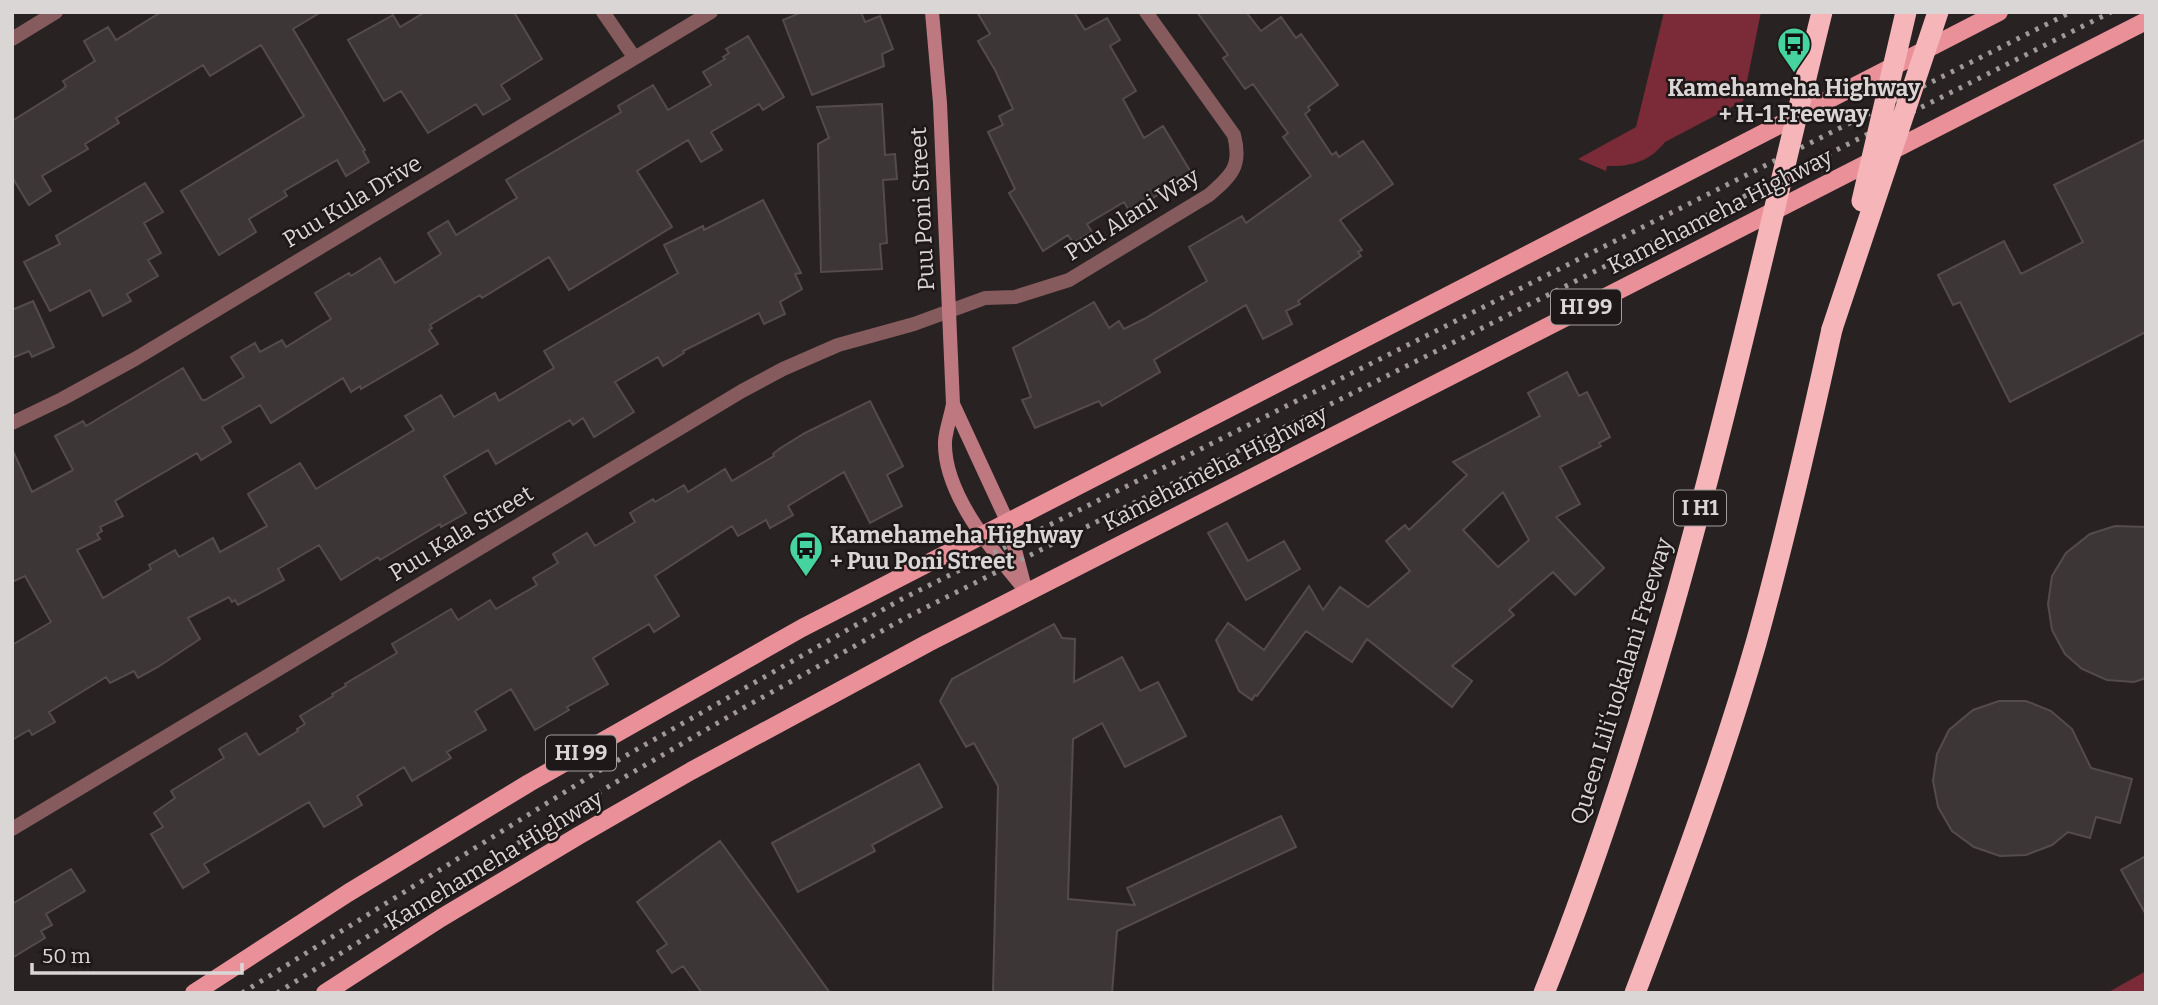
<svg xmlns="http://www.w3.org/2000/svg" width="2158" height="1005" font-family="Bitter,serif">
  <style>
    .green { fill: #7b2b37 }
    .building { fill: #3d3636; stroke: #544c4c; stroke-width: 2; fill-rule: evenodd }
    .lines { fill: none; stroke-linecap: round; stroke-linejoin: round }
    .street { stroke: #865b5e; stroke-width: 14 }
    .secondary { stroke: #bd797f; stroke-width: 14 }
    .primary { stroke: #e99098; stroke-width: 18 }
    .highway { stroke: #f6b5b9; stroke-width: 21 }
    .rail { stroke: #9f9a9a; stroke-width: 5; stroke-dasharray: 3.5 7; stroke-linecap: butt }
    .highway-bridge { stroke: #f6b5b9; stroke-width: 21 }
    .labels { text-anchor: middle; stroke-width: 5; stroke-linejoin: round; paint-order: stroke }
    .shield { fill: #1f1819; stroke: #a29d9d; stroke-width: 2 }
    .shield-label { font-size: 21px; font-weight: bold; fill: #dad6d6 }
    .poi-label { font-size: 23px; font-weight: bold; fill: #dad6d6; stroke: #1f1819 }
    .street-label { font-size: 23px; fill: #dad6d6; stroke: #1f1819 }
  </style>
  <rect width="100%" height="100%" fill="#292222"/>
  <path class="green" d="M 1664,12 L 1761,12 L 1743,101 L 1665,142 C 1650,161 1631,167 1607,166 L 1606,171 L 1578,159 L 1636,127 Z
    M 2146,971 L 2146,993 L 2107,993 Z"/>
  <path class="building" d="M 161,12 L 321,12 L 293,29 L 365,150 L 363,151 L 369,162 L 346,176 L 337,160 L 284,191 L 287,196 L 249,219 L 256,232 L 219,255 L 181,191 L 304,116 L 261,45 L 210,76 L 203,65 L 116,118 L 119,123 L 85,144 L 88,149 L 42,176 L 51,191 L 29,205 L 12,177 L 12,121 L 63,89 L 66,86 L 63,81 L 95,61 L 84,41 L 108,27 L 116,40 Z
    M 425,12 L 514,12 L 542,59 L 501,85 L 510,99 L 483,115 L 476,104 L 428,133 L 401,91 L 384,101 L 348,40 L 393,15 L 400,27 Z
    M 802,12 L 861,12 L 865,22 L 880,16 L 893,49 L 882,54 L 884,66 L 812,95 L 783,20 Z
    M 977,12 L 1074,12 L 1085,30 L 1107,18 L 1120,40 L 1110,46 L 1136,91 L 1123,99 L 1144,138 L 1163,126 L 1192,174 L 1130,212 L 1124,202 L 1087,224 L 1092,232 L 1073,243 L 1068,235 L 1043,251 L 1009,193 L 1015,189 L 988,132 L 1003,125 L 999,116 L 1013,109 L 995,70 L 978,41 L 990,34 Z
    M 1197,12 L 1246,12 L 1261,31 L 1281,17 L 1296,38 L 1301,34 L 1338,85 L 1308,107 L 1310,110 L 1305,114 L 1332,155 L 1336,152 L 1339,157 L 1363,141 L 1393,184 L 1340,220 L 1362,250 L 1358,252 L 1361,256 L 1298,301 L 1300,304 L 1286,311 L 1292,324 L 1263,339 L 1246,305 L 1154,360 L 1160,372 L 1102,406 L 1099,401 L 1035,428 L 1022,400 L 1031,397 L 1013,348 L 1094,302 L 1109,328 L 1119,321 L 1124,329 L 1144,319 L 1207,281 L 1189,247 L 1242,216 L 1246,223 L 1311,176 L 1283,137 L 1288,133 L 1253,84 L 1245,89 L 1223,58 L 1228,55 Z
    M 748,36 L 784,97 L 763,110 L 759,104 L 711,132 L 722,150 L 701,162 L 688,140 L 637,171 L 672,227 L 569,290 L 549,257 L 482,298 L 480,295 L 430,325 L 432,328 L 429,330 L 438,344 L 361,389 L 360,386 L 351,392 L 343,378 L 271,423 L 260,405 L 222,427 L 231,442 L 201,460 L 197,453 L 115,501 L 123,516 L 100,527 L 102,531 L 97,534 L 100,539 L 77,550 L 103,598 L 151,569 L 149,565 L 175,550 L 179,557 L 213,538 L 220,552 L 267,526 L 248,494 L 300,463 L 316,489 L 414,430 L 405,416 L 441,395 L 454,417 L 495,393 L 499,401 L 554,368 L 544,351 L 678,273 L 664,245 L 703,226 L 704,230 L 763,200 L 801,273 L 795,274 L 802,289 L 780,302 L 785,314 L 764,324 L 759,313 L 683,351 L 684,353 L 663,366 L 658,357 L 615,382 L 634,412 L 594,437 L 583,418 L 573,425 L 570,420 L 496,464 L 488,450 L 444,476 L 466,513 L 441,527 L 440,524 L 380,560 L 378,557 L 341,580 L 319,545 L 278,569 L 284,580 L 238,605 L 235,600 L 232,602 L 229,597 L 188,618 L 200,639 L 158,667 L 138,678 L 134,671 L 110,683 L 106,677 L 49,712 L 55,722 L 32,735 L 29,730 L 12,740 L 12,645 L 51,622 L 25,576 L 12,582 L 12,449 L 32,492 L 73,470 L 55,436 L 83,421 L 86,426 L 183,368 L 202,400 L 205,400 L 244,377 L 231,357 L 255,343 L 260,352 L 282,340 L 286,347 L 331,319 L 315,293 L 349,273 L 351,276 L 380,258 L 395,283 L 441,254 L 428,233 L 448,221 L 456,235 L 517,198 L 506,180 L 621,112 L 618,106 L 653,85 L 668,110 L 711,85 L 703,72 L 725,59 L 723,57 L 729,53 L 726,49 Z
    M 882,104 L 885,155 L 895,154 L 897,179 L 883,180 L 887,243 L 880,244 L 882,269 L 821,272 L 818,144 L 829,138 L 817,107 Z
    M 2146,139 L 2146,332 L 2010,402 L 1960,302 L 1953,305 L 1938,275 L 2004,241 L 2021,274 L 2083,242 L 2054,185 Z
    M 145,183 L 163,212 L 144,223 L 161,253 L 148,260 L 158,276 L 127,294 L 131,301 L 103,316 L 90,290 L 50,311 L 24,262 L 60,244 L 56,236 Z
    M 33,301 L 54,347 L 32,357 L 29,351 L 12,358 L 12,310 Z
    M 1567,372 L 1579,396 L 1587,392 L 1610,437 L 1599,443 L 1601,446 L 1560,467 L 1580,504 L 1556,517 L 1604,568 L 1575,595 L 1553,572 L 1509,610 L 1514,615 L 1452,666 L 1472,681 L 1452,707 L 1367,639 L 1352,662 L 1306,631 L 1257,696 L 1255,695 L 1252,700 L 1239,691 L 1216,640 L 1228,623 L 1264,650 L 1309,586 L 1323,610 L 1340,587 L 1368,607 L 1410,571 L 1386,541 L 1405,525 L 1409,530 L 1467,475 L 1453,462 L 1540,416 L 1528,393 ZM 1503,492 L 1529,540 L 1498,567 L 1463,530 Z
    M 870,401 L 903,466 L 887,475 L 902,506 L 870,523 L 844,472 L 788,506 L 793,515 L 770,528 L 766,520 L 738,536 L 732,526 L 655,576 L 679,616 L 654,632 L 649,624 L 593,658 L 608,684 L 567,707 L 569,710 L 535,730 L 511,689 L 475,711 L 486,730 L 447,752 L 451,758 L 412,781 L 404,767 L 357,796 L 362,805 L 324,827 L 309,802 L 204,864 L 209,872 L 183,888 L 151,834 L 163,827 L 154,813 L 175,798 L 171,791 L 224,758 L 219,749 L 246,733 L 259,755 L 298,731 L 297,729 L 305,724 L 300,716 L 333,696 L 332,694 L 346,686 L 345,684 L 397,653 L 392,644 L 451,609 L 458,620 L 490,600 L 496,609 L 537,585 L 533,578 L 558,563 L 553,554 L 587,533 L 595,546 L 635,522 L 630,513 L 653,499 L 655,502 L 684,485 L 688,492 L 725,469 L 732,481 L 774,456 L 773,454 L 779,449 L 805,433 Z
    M 1227,523 L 1248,561 L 1284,541 L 1300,569 L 1246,600 L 1208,533 Z
    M 2115,526 L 2146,527 L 2146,678 L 2134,682 L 2107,680 L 2082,669 L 2065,654 L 2052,630 L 2048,604 L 2052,576 L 2066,553 L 2090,534 Z
    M 1054,624 L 1062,638 L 1075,639 L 1074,682 L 1122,657 L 1140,691 L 1158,682 L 1186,736 L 1125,767 L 1102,723 L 1073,739 L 1068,899 L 1135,905 L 1127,888 L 1281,816 L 1296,847 L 1117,931 L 1112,993 L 993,993 L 998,786 L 974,743 L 966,747 L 940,701 L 952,679 Z
    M 1999,701 L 2026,701 L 2051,711 L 2072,729 L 2091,768 L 2132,779 L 2120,823 L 2096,817 L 2090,838 L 2068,832 L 2052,845 L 2026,855 L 2000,856 L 1974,847 L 1952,831 L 1938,807 L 1933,781 L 1937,754 L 1949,730 L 1973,710 Z
    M 919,764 L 942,807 L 872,845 L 875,851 L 798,892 L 772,843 Z
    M 720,841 L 774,915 L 830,993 L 702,993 L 683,966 L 672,973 L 657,951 L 667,944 L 637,902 Z
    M 2146,856 L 2146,915 L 2121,870 Z
    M 71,869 L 85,891 L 46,914 L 52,925 L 41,931 L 45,938 L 12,958 L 12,904 Z"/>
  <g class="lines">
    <path class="street" d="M 603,12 L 634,57
      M 12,39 L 56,12
      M 12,423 L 62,399 L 135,359 L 711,12
      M 12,829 L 742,391 L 783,369 L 838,345 L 914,324 L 985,298 L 1015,297 L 1069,280 L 1209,195 C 1232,175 1242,166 1234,135 L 1146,12"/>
    <path class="secondary" d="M 932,12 L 940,103 L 953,404 C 951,416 946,429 945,441 C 943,494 995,554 1027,592
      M 953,404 L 1008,523 L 1025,588"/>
    <path class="primary" d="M 194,993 L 348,893 L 529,783 L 802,628 L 1999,12
      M 325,993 L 441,918 L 578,836 L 691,771 L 928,643 L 2146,21"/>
    <path class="highway" d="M 1635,993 C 1679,878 1722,761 1756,643 C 1785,539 1809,434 1832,329"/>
    <path class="rail" d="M 242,993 L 597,772 L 900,600 L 2071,12
      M 277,993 L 611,785 L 745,707 L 907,617 L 2111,12"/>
    <path class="highway-bridge" d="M 1862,201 L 1906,12
      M 1832,329 L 1938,12
      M 1544,993 C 1671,677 1741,342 1822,12"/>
  </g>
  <defs>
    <g id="bus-pin" transform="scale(1.75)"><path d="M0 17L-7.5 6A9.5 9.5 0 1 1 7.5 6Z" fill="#45d49f" stroke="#1f1819"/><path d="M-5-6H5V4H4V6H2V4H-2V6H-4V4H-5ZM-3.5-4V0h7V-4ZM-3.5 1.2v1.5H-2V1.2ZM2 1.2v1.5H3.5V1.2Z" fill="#111"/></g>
  </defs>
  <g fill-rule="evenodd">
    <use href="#bus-pin" x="1794" y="44"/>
    <use href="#bus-pin" x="806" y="548"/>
  </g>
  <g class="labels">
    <g class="shield">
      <rect x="1551" y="289.5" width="70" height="35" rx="5"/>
      <rect x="1674" y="490.5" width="52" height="35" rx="5"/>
      <rect x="546" y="735.5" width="70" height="35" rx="5"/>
    </g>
    <g class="shield-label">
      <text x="1586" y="314">HI 99</text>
      <text x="1700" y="515">I H1</text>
      <text x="581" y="760">HI 99</text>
    </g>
    <g class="poi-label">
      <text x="1794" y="96">Kamehameha Highway<tspan x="1794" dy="26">+ H-1 Freeway</tspan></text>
      <text x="830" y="543" text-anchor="start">Kamehameha Highway<tspan x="830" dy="26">+ Puu Poni Street</tspan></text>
    </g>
    <g class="street-label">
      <text transform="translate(352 201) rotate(-31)" y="8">Puu Kula Drive</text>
      <text transform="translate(922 209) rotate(-93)" y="8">Puu Poni Street</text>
      <text transform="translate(1720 211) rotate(-27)" y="8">Kamehameha Highway</text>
      <text transform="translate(1132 214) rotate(-32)" y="8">Puu Alani Way</text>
      <text transform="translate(1215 468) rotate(-27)" y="8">Kamehameha Highway</text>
      <text transform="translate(461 533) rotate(-31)" y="8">Puu Kala Street</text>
      <text transform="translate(1621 681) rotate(-73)" y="8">Queen Liliʻuokalani Freeway</text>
      <text transform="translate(494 860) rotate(-31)" y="8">Kamehameha Highway</text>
    </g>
  </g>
  <rect width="2158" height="1005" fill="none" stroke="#dad6d6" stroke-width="28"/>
  <path d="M32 963v10h210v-10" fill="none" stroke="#dad6d6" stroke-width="3.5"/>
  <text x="42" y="963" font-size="21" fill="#dad6d6" stroke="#1f1819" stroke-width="5" paint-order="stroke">50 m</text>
</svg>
